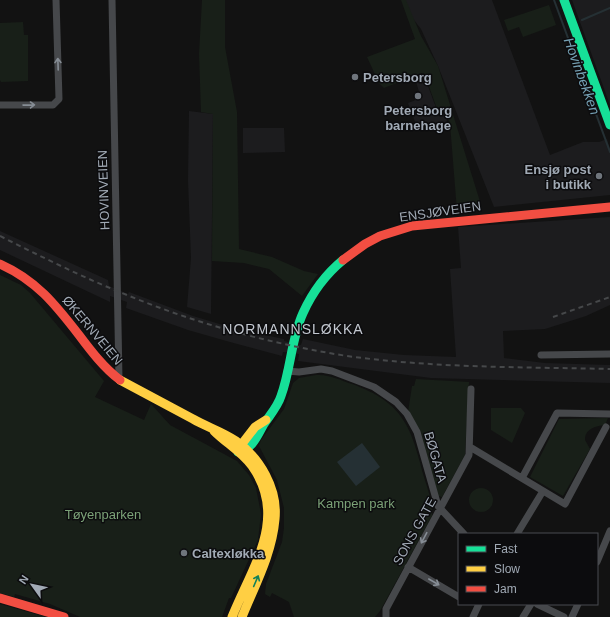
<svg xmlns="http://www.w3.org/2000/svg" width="610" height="617" font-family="Helvetica,sans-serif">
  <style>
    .built { fill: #1c1c1e }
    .green { fill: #181f18 }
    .water { fill: #253034 }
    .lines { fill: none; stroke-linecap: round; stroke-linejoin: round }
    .stream { stroke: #253034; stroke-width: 2 }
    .street { stroke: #46484b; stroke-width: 7 }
    .fast { stroke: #16e098; stroke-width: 9 }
    .slow { stroke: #ffcf43; stroke-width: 9 }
    .jam { stroke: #f24e42; stroke-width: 9 }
    .rail { stroke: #46484a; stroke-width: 2; stroke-dasharray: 5 4; stroke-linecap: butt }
    .oneway { stroke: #868d95 }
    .oneway2 { stroke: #12815a }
    .poi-dot { fill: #6f757c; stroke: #0c0c0e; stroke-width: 1.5 }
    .labels { text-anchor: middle; stroke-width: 3; stroke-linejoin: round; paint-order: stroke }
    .poi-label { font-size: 13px; font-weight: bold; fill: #a1aab5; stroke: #0c0c0e; text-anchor: start }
    .street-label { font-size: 13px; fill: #a1aab5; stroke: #0c0c0e }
    .park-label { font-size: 13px; fill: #7ba177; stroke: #0c0c0e }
    .water-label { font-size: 14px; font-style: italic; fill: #75a0b3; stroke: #0c0c0e }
    .neighbourhood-label { font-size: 14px; letter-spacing: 1px; fill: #c3c8d0; stroke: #0c0c0e }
  </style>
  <rect width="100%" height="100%" fill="#121212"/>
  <path class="built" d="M 405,0 L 492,0 L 550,155 L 583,142 L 599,142 L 607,139 L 610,149 L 610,195 L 494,207 L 438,66 L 421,29 L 410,15 Z
    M 572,0 L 610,0 L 610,105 Z
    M 425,78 L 438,113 L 446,112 L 447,124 L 417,127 L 408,103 L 421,98 L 416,82 Z
    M 189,111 L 213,114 L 211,314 L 187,307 L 191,258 L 188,180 Z
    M 243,128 L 284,128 L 285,152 L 243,153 Z
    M 610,217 L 610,305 L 586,316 L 545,329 L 503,331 L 504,358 L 545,363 L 610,365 L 610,383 L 431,378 L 298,361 L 299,354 L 283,352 L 282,356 L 230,342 L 188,330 L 126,308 L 127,302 L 110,296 L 110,302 L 0,250 L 0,231 L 108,280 L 109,286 L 128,294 L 129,292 L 193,316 L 236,329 L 284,339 L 284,341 L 301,345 L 303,339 L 355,350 L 404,355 L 456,357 L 450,269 L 461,268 L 458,227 Z"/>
  <path class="green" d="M 202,0 L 225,0 L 225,47 L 237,112 L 239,249 L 272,257 L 304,271 L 318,274 L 302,296 L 269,269 L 244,263 L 212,261 L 213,114 L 201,112 L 199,54 Z
    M 401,0 L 406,0 L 421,36 L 438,66 L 482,208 L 457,211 L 450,124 L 446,112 L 438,112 L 425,75 L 422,73 L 384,88 L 379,83 L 367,57 L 415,39 Z
    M 549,5 L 556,25 L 523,37 L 519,27 L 508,31 L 504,20 Z
    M 23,22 L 24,35 L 28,35 L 28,81 L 1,82 L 0,80 L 0,23 Z
    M 0,275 L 21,285 L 30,293 L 104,381 L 95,397 L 144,420 L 151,404 L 170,425 L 237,461 L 249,475 L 256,488 L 261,514 L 258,540 L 231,598 L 229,598 L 222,617 L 80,617 L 50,604 L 15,594 L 14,597 L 0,593 Z
    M 316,375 C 329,374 340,380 352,384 C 404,403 411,427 424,477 C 428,490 433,503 432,516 L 380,611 L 375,617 L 294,617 L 289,602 L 272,593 L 270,597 L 265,594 L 266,584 L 282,542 L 284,528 L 284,508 L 277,480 L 259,446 L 261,440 L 284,409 L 293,383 L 299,378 Z
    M 416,379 L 469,382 L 465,455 L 442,497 L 438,496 L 408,412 L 412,386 L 414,386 Z
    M 491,408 L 521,408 L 525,413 L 512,443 L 491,430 Z
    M 608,418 L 605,425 C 595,426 585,429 585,440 L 590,449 L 563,496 L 530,477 L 559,419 Z
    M469 500a12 12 0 1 1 24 0a12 12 0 1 1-24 0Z
    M 0,604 L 46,617 L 0,617 Z"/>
  <path class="water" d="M 362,443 L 380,467 L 356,486 L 337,462 Z"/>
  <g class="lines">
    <path class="stream" d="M 554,0 L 610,152
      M 582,20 L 610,8"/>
    <path class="street" d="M 112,0 L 119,379
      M 0,105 L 53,105 L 59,99 L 56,0
      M 541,355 L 610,354
      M 287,371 L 299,372 L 321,369 L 332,371 L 374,387 L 396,402 L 407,414 L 417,432 L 438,506 L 464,534
      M 470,447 L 565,504 L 606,427
      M 522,478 L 557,413 L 610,414
      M 517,534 L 543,491
      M 597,562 L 610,531
      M 408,567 L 459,597
      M 537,604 L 564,617
      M 386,617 L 386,609 L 469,455 L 471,389
      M 473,617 L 479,604
      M 523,617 L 531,604
      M 572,617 L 578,604"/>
    <path class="fast" d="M 564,0 L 610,125
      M 238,452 C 253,449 257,436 264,424 C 270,415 278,406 281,396 C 291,369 291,339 303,313 C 312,293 326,274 343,260"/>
    <path class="slow" d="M 120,380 C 144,393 169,406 193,419 C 207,427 223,432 236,441 C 260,458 278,489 275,519 C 272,554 255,585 242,617
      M 214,431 C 226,443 242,452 252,466 C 289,518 252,567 232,617
      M 238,449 L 255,427 L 266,420"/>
    <path class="jam" d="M 343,260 L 365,244 L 380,236 L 412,226 L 610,207
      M 0,264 C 36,280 55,304 79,335 C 91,351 104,368 120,380
      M 0,598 L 64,617"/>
    <path class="rail" d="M 0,236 C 42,257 84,278 127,295 C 197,324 272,344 347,356 C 434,368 522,367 610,369
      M 553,317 L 610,297"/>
  </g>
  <defs><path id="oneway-shaft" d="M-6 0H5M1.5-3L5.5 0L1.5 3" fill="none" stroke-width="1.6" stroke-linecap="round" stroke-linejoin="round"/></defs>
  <g class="oneway">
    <use href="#oneway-shaft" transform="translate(58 64) rotate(-92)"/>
    <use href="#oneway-shaft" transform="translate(29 105) rotate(-1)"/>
    <use href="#oneway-shaft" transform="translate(424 538) rotate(118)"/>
    <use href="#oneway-shaft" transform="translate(434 582) rotate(30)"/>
  </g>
  <use class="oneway2" href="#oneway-shaft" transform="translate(256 581) rotate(-67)"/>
  <g class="poi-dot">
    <circle cx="355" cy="77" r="4"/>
    <circle cx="418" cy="96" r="4"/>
    <circle cx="599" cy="176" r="4"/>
    <circle cx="184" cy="553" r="4"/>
  </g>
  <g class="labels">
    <g class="poi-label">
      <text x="363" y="82">Petersborg</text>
      <text x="418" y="115" text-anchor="middle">Petersborg<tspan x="418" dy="15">barnehage</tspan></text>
      <text x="591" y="174" text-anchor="end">Ensjø post<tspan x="591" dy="15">i butikk</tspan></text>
      <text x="192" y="558">Caltexløkka</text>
    </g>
    <g class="street-label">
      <text transform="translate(103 190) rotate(-92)" y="5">HOVINVEIEN</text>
      <text transform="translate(440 211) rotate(-8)" y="5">ENSJØVEIEN</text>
      <text transform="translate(93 330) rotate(50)" y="5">ØKERNVEIEN</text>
      <text transform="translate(436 457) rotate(74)" y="5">BØGATA</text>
      <text transform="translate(414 531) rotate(-61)" y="5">SONS GATE</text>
    </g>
    <g class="park-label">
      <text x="356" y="508">Kampen park</text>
      <text x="103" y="519">Tøyenparken</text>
    </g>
    <g class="water-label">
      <text transform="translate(582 76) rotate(70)" y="5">Hovinbekken</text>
    </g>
    <g class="neighbourhood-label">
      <text x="293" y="334">NORMANNSLØKKA</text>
    </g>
  </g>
  <rect x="458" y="533" width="140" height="72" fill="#0c0c0e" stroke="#484b51"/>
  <rect x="466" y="546" width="20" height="6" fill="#16e098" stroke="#484b51"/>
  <text x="494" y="553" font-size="12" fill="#a1aab5">Fast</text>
  <rect x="466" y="566" width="20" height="6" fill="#ffcf43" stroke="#484b51"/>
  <text x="494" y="573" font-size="12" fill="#a1aab5">Slow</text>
  <rect x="466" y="586" width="20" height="6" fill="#f24e42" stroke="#484b51"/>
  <text x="494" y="593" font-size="12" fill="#a1aab5">Jam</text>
  <g transform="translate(32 585) rotate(303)" stroke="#0c0c0e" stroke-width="3" paint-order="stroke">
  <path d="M0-3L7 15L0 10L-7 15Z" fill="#a1aab5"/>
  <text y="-6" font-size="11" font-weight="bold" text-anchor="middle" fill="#a1aab5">N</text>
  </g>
</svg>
